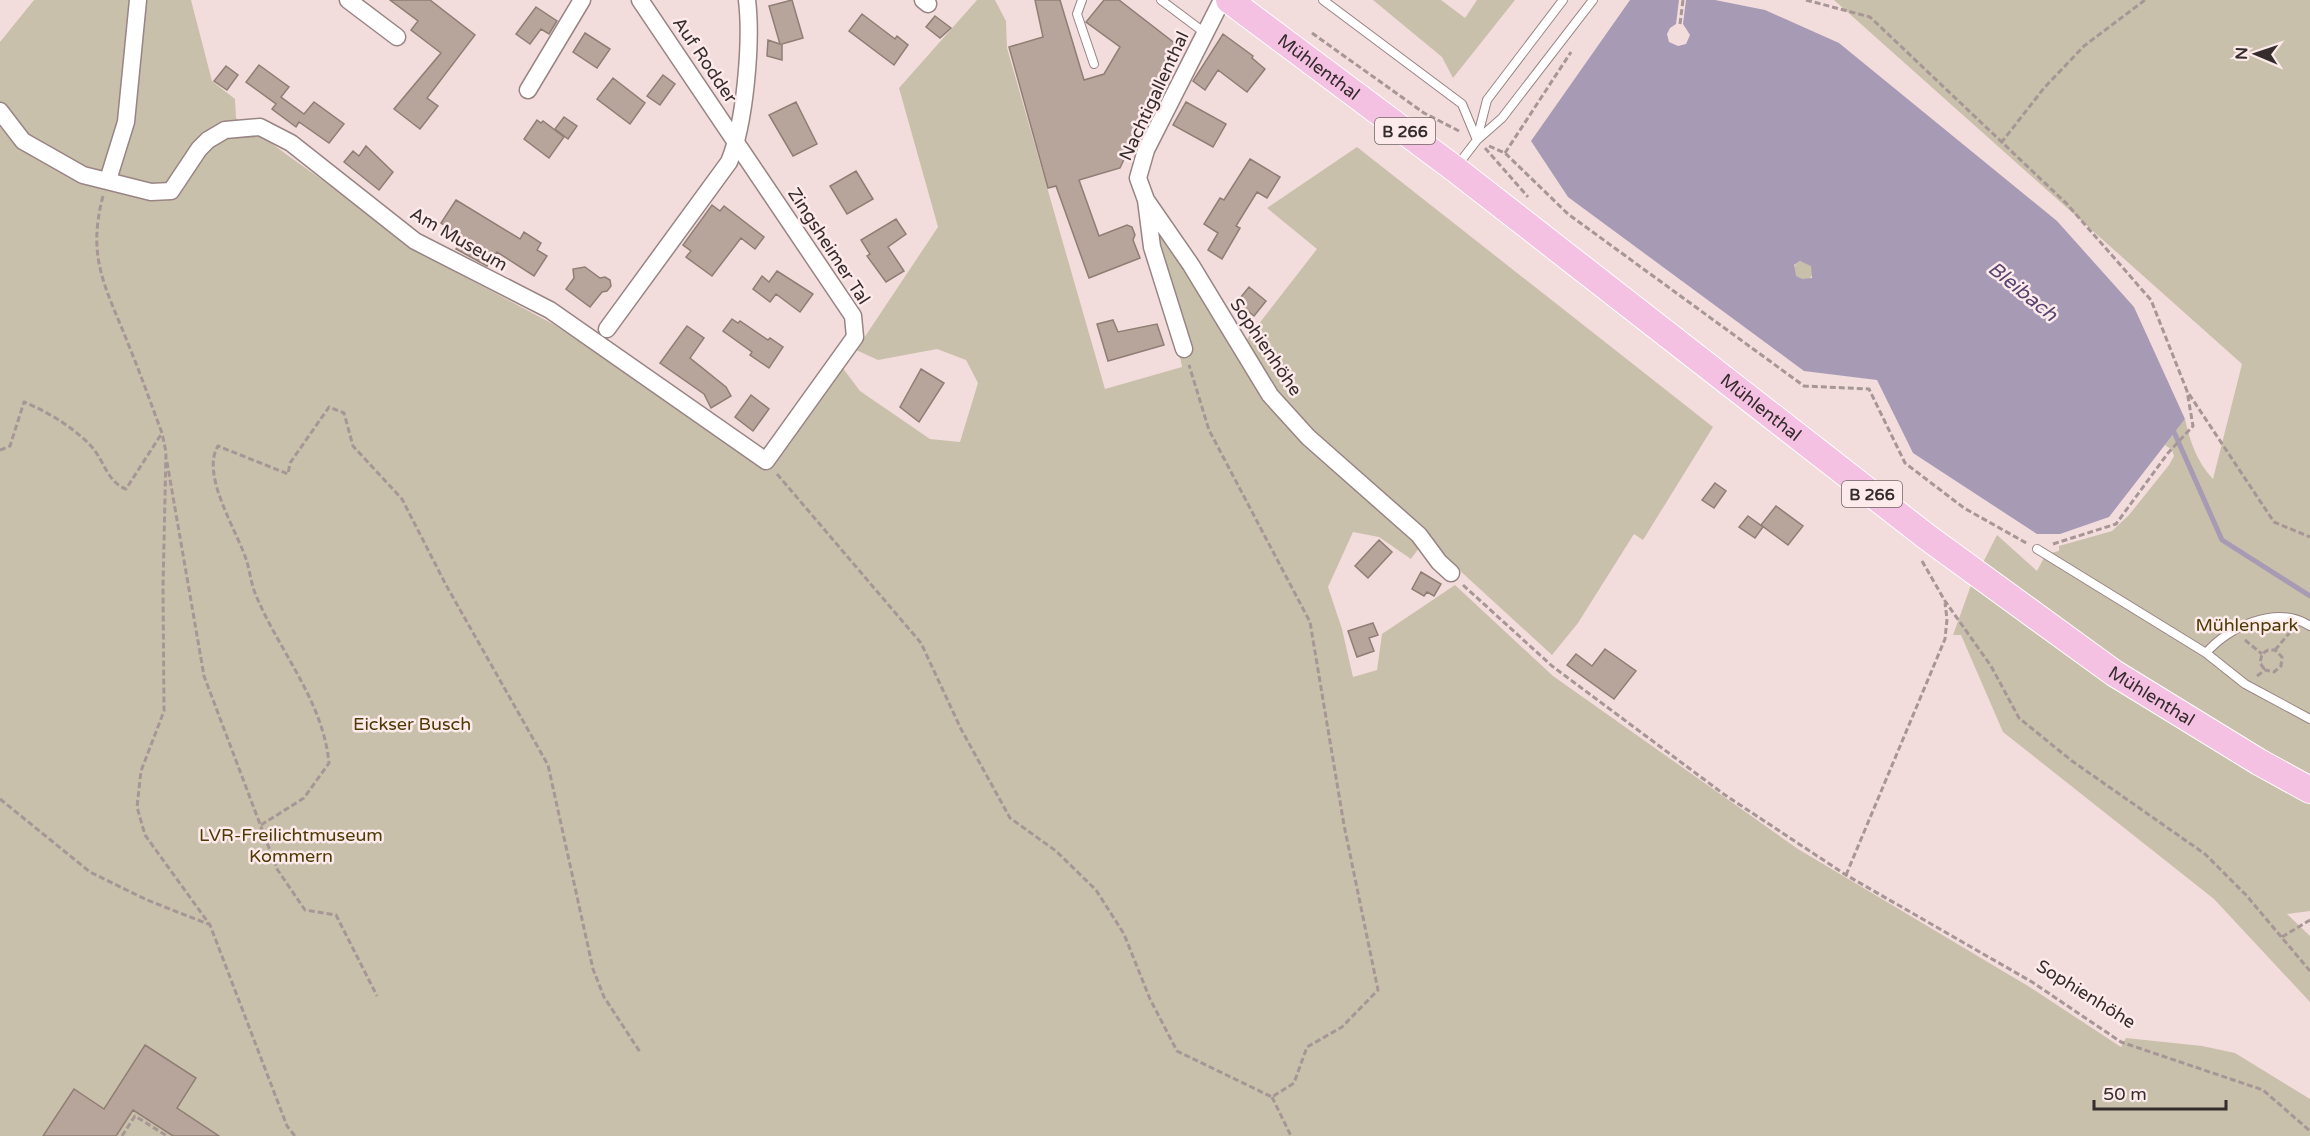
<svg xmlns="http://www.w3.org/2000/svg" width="2310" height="1136" font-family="'Varela Round',sans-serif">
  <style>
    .green { fill: #c9c0ab }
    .water { fill: #a79ab5; fill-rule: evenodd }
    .pier { fill: #f3dcdc }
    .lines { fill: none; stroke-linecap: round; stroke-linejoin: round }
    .stream { stroke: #a79ab5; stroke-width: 5 }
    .building { fill: #b7a49a; stroke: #8f7e74; stroke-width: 1.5 }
    .service-casing { stroke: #998484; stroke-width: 10 }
    .minor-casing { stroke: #998484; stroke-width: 19 }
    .primary-casing { stroke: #fff; stroke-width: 28 }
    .path { stroke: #a79696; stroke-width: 3; stroke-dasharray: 6 3; stroke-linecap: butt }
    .service { stroke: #fff; stroke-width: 8 }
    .minor { stroke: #fff; stroke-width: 16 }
    .primary { stroke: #f5c1e3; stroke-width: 26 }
    .labels { text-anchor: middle; stroke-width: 5; stroke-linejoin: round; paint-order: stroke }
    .shield { fill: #fdeaeb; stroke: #716565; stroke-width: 1.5 }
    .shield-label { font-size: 16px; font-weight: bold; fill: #352c2c }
    .street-label { font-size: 18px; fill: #352c2c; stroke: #fdeaeb }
    .park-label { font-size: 18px; fill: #4e3a02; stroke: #fdeaeb }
    .water-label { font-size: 20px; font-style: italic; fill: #58446e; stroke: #fdeaeb }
  </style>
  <rect width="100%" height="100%" fill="#f3dcdc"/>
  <path class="green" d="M 34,0 L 191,0 L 212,81 L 235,99 L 236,118 L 350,200 L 414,250 L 553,324 L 762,463 L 842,367 L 860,391 L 930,439 L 960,442 L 978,383 L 966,360 L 937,349 L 878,360 L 856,350 L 938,227 L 899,88 L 977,0 L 995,0 L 1006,21 L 1007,48 L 1105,389 L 1182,367 L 1156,232 L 1163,230 L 1252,376 L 1421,545 L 1411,559 L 1379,537 L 1353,532 L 1328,587 L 1342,629 L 1353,677 L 1377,670 L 1382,634 L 1455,585 L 1553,676 L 1798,849 L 2028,986 L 2121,1047 L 2126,1038 L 2202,1046 L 2235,1053 L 2310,1099 L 2310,1136 L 0,1136 L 0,42 Z
    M 1373,0 L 1441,0 L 1465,18 L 1477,0 L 1515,0 L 1453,78 L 1442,57 Z
    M 1834,0 L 2310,0 L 2310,911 L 2287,914 L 2310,936 L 2310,1002 L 2214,899 L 2003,732 L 1961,635 L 1953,635 L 1970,588 L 1997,535 L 2037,571 L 2046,554 L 2059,551 L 2059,546 L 2112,531 L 2129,515 L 2169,465 L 2174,456 L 2172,450 L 2165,445 L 2185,419 C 2190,442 2197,462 2213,479 L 2242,364 Z
    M 1357,147 L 1713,427 L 1643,540 L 1634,534 L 1578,623 L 1552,655 L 1311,434 L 1275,396 L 1244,343 L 1317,249 L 1267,208 Z
    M1793 271a10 10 0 1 1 20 0a10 10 0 1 1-20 0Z"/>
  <path class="water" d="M 1630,0 L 1715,0 L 1765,10 L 1839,43 L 2057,221 L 2134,307 L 2185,419 L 2109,517 L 2060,534 L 2037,534 L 1913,453 L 1877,380 L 1804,371 L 1568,197 L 1531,141 ZM 1800,261 L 1811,266 L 1812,278 L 1802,279 L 1796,276 L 1794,265 Z"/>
  <path class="pier" d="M 1679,0 L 1686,0 L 1683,24 L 1690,35 L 1686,44 L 1678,46 L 1669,42 L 1667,34 L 1670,28 L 1676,24 Z"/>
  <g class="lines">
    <path class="stream" d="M 2169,428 L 2174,432 L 2222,540 L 2310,596"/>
  </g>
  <path class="building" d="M 390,0 L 430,0 L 475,35 L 427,98 L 438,106 L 420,129 L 394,109 L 441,53 L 411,30 L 418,21 Z
    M 792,0 L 803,38 L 782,44 L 782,60 L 767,56 L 768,40 L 780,44 L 769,6 Z
    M 1035,0 L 1060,0 L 1084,80 L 1104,74 L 1120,47 L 1086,22 L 1104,0 L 1119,0 L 1177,45 L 1120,168 L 1079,180 L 1099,236 L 1127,225 L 1132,227 L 1135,235 L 1133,240 L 1140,258 L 1089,278 L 1056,186 L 1048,188 L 1009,47 L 1043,37 Z
    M 536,7 L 557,21 L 549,34 L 541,29 L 530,44 L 516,34 Z
    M 862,14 L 895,39 L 897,36 L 908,45 L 894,65 L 849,31 Z
    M 935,16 L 951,28 L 940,38 L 926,27 Z
    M 585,33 L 610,49 L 597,68 L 573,52 Z
    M 1223,34 L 1253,56 L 1252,58 L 1265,69 L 1247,92 L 1218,70 L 1205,90 L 1193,81 Z
    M 259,65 L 289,87 L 281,97 L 304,114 L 314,102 L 344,124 L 329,143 L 299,122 L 296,127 L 272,109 L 276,104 L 246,82 Z
    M 226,66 L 238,75 L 227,90 L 214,81 Z
    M 663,75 L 675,84 L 660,105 L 647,96 Z
    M 613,78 L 645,103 L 630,124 L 597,99 Z
    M 796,102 L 817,144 L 793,156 L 769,115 Z
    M 1186,102 L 1226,124 L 1213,147 L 1173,125 Z
    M 564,117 L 577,126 L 568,139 L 555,129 Z
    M 537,120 L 541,123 L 543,121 L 564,137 L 549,158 L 524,139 Z
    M 366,146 L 393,172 L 379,190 L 344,162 L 353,151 L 359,156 Z
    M 1250,159 L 1280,177 L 1267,198 L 1257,192 L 1236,226 L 1240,228 L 1222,259 L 1208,250 L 1218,233 L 1204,224 L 1220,198 L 1224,200 Z
    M 856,171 L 873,199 L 847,214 L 830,186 Z
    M 456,200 L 520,239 L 524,232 L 541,243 L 537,250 L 547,256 L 534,276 L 497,252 L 487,266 L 456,249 L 463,238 L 441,223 Z
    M 712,205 L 720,211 L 724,206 L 764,237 L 755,249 L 741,238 L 712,276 L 686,257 L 691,251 L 683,245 Z
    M 896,219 L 906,234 L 888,247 L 904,271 L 886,282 L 867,256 L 870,254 L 861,240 Z
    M 585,267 L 600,278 L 605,277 L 610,280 L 611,286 L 607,291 L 602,292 L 590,307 L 566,289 L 574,278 L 573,269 Z
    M 777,271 L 813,294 L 800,312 L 776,294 L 770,302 L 753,289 L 762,276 L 769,282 Z
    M 1249,287 L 1266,301 L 1254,316 L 1237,302 Z
    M 732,319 L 738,323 L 740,321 L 768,340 L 770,338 L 783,347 L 769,368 L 750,355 L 752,352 L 723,331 Z
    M 1113,320 L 1118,332 L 1157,324 L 1164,345 L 1108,361 L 1097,324 Z
    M 687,326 L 704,338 L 690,358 L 726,387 L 731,396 L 711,408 L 704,394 L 660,363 Z
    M 921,369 L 944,383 L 919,422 L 900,407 Z
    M 751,395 L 769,409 L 753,431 L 735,417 Z
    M 1715,483 L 1726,491 L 1714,508 L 1702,500 Z
    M 1776,506 L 1803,526 L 1788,545 L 1761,525 Z
    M 1748,516 L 1763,527 L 1755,538 L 1739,527 Z
    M 1379,540 L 1392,552 L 1368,578 L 1355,566 Z
    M 1421,572 L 1441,584 L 1434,596 L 1427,592 L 1424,596 L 1412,589 Z
    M 1373,623 L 1378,635 L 1369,638 L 1374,651 L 1357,657 L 1348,631 Z
    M 1605,649 L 1636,671 L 1614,699 L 1567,665 L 1576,654 L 1592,666 Z
    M 145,1045 L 196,1078 L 177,1108 L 219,1136 L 173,1136 L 133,1110 L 116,1136 L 43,1136 L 74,1089 L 104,1109 Z"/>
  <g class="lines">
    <g class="service-casing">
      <path id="service" d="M 1082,0 L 1077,14 L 1094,64
        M 1161,0 L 1205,33
        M 1323,0 L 1462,104 L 1477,140
        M 1477,139 L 1487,100 L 1563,0
        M 1457,166 L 1477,140 L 1502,118 L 1593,0
        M 2037,549 L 2206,653 L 2245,684 L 2310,719
        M 2206,653 C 2228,627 2277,604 2310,626"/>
    </g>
    <g class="minor-casing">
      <path id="minor" d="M 348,0 L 397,37
        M 923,0 L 928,4
        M 528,90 L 582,0
        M 0,111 L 23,141 L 83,175 L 151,192 L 171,191 L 199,149 L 208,140 L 225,130 L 260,127 L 291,143 L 415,241 L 550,310 L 766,461 L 855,337 L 853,316 L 640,0
        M 108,180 L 126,122 L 138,0
        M 1146,200 L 1191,265 L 1270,395 L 1308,437 L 1419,535 L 1439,562 L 1451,573
        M 607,329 L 729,162 C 745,124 752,42 747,0
        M 1184,349 L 1152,247 L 1146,200 L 1138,178 L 1146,150 L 1222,0"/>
    </g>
    <g class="primary-casing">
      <g id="primary">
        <path id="s1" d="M 1229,0 L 1455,169 L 1927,537 L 2114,673 L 2259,762 L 2310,790"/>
      </g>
    </g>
    <path class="path" d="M 1806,0 L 1870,17 L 2067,204 L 2151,300 L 2187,391 L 2274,522 L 2310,537
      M 1680,24 L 1683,0
      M 1312,33 L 1424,113 L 1459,131
      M 2001,143 L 2044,88 L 2084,46 L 2145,0
      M 1489,146 L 1505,153 L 1568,214 L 1804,386 L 1869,389 L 1905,463 L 1964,508 L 2028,544
      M 1485,148 L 1528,197
      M 1505,153 L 1571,52
      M 103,196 C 86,260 107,289 129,346 C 141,375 151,404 162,433 L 166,452 L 163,587 L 164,711 L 141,771 L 137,807 L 145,835 L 210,925 L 287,1126 L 295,1136
      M 0,450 L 10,446 L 24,402 C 48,412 73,427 91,446 C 104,460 107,482 126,489 L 162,433
      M 167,462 L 204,676 L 277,869 L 305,910 L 336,915 L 377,996
      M 777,474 L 921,643 L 961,729 L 1010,818 L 1056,851 L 1096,890 L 1124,934 L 1150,999 L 1177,1051 L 1272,1097 L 1294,1083 L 1307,1047 L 1342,1027 L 1378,990 L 1344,825 L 1310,622 L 1209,430 L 1189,365
      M 2053,544 L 2116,524 L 2168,453 L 2193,426 L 2187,391
      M 1922,561 L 1945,601 L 1991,666 L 2019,718 L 2072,761 L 2205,854 L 2246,895 L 2310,971
      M 1463,585 L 1552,666 L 1725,795 L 1846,875 L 2032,982 L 2121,1042 L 2263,1090 L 2310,1131
      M 2245,640 L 2262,654
      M 2275,650 L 2292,630
      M 2257,676 L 2265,670 L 2274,672 L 2281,666 L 2282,657 L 2275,650 L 2268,650 L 2262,654 L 2260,663 L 2265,670
      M 0,799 L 90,872 L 147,900 L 208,924
      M 261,825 L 304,798 L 329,763 C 323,700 278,650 255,593 C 251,583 250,572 247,562 C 238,532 200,475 218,446 L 288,474 L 290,463 L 329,407 L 344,413 L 353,446 L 402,499 L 446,585 L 548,765 L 593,969 L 604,997 L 640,1052
      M 1846,875 L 1945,639 L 1947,619 L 1945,603
      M 2282,937 L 2310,920
      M 1272,1097 L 1291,1136
      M 122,1136 L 135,1116 L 167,1136"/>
    <use href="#service" class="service"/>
    <use href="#minor" class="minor"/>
    <use href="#primary" class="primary"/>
  </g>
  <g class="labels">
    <g class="shield">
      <rect x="1375" y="118" width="60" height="26" rx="4.5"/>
      <rect x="1842" y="481" width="60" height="26" rx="4.5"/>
    </g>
    <g class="shield-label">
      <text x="1405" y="137">B 266</text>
      <text x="1872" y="500">B 266</text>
    </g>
    <g class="street-label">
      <text transform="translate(705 60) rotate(56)" y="6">Auf Rodder</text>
      <text dy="6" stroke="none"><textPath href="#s1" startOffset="112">Mühlenthal</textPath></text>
      <text transform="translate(1154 96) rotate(-65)" y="6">Nachtigallenthal</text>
      <text transform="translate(459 239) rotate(30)" y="6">Am Museum</text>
      <text transform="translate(829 246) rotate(57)" y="6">Zingsheimer Tal</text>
      <text transform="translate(1266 347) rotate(56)" y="6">Sophienhöhe</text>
      <text dy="6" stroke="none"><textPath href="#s1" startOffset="670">Mühlenthal</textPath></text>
      <text dy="6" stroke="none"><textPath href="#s1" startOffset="1156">Mühlenthal</textPath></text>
      <text transform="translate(2086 994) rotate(32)" y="6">Sophienhöhe</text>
    </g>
    <g class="park-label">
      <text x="2247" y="631">Mühlenpark</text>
      <text x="412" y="730">Eickser Busch</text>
      <text x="291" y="841">LVR-Freilichtmuseum<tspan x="291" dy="21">Kommern</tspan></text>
    </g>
    <g class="water-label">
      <text transform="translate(2023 291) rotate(39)" y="7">Bleibach</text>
    </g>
  </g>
  <g transform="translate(2256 54) rotate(272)" stroke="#fdeaeb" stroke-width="4.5" paint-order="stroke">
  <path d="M0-4.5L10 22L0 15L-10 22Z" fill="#352c2c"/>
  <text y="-9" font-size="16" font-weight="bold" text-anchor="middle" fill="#352c2c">N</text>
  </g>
  <path d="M2094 1100v9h132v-9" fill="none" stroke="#352c2c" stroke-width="3"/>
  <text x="2103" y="1100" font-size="18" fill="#352c2c" stroke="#fdeaeb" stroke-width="4.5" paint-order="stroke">50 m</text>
</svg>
